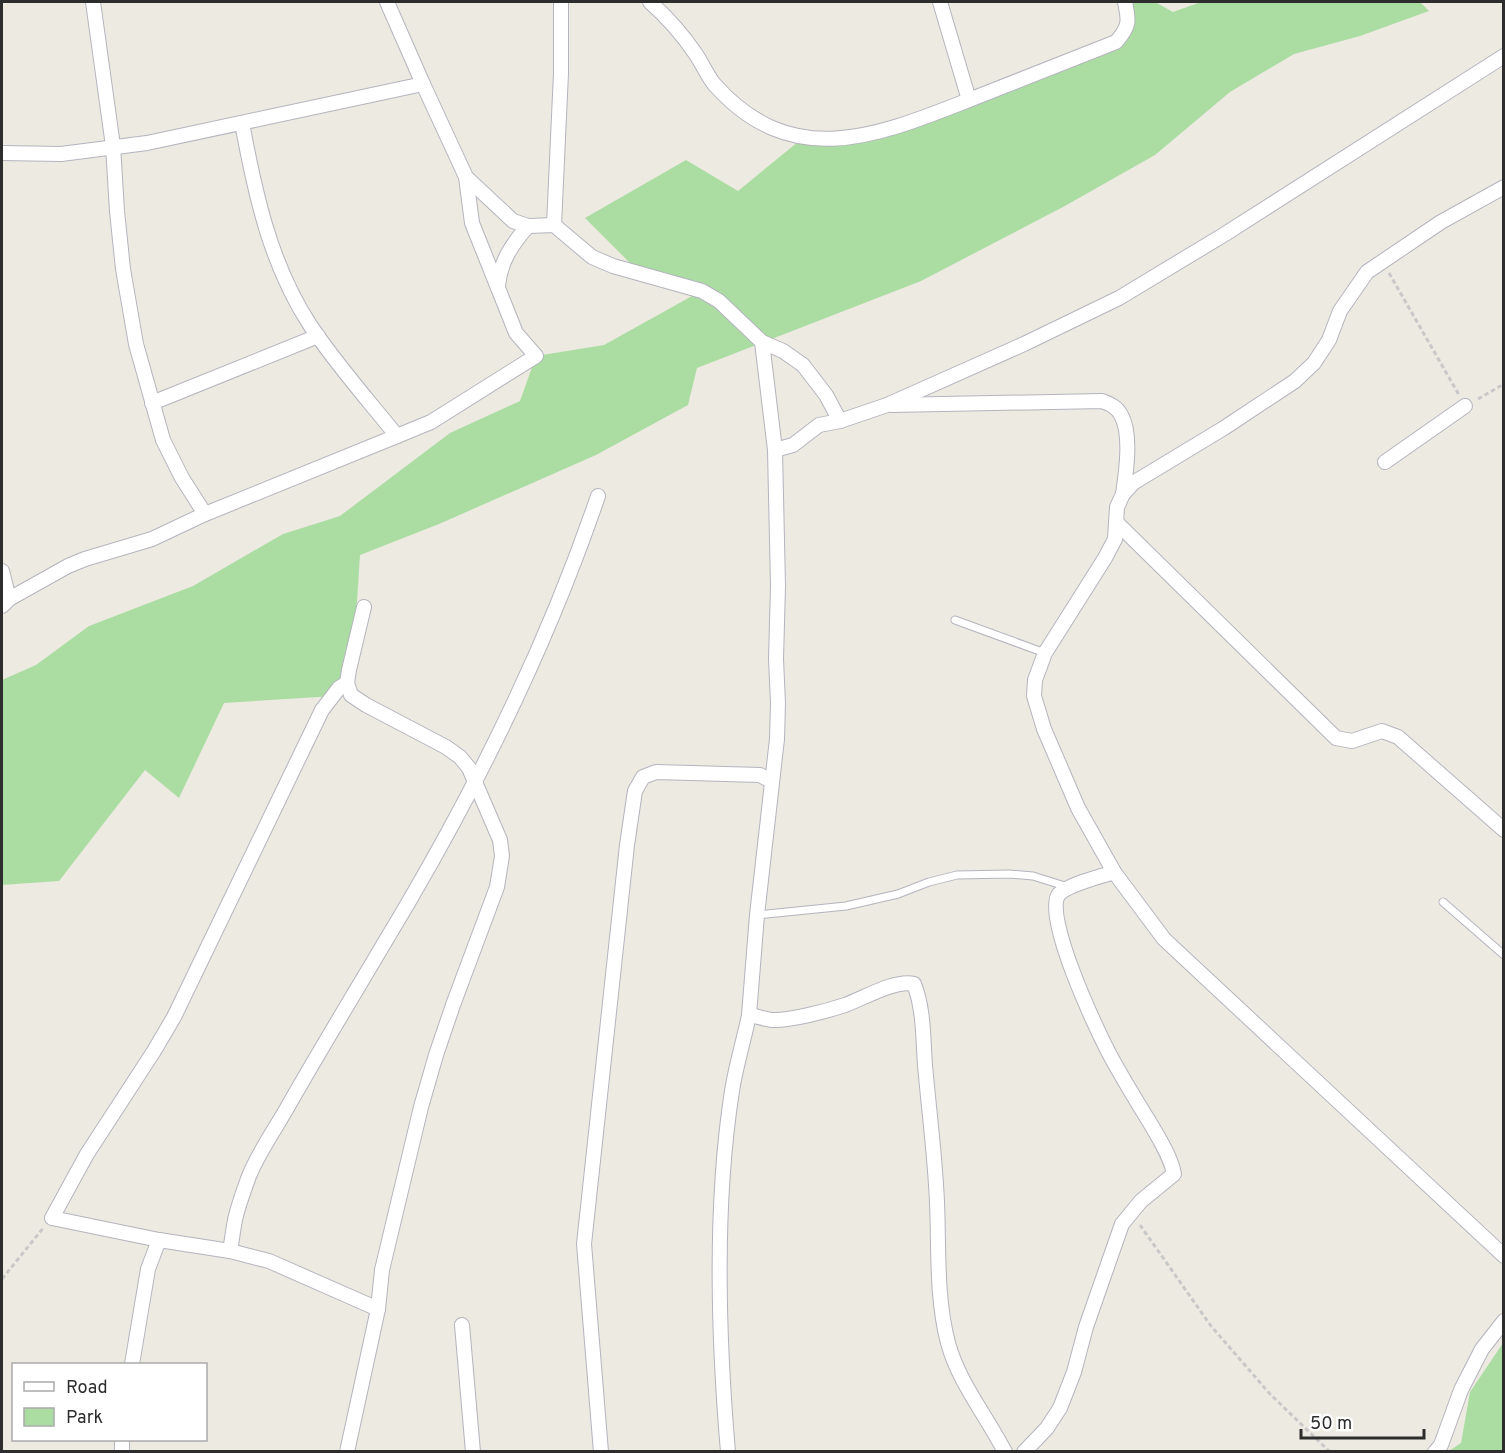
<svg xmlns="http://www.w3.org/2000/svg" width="1505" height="1453" font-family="Overpass,sans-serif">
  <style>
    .green { fill: #abdda3 }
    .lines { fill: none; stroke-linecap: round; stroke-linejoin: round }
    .service-casing { stroke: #b4b4bf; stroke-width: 9 }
    .minor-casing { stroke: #b4b4bf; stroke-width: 16 }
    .path { stroke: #c8c8c8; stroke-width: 3; stroke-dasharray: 4.5 3; stroke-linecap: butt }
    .service { stroke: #fff; stroke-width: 7 }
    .minor { stroke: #fff; stroke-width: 14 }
  </style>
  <rect width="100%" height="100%" fill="#edeae1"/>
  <g class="green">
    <polygon points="1125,2 1155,2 1173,12 1201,2 1420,2 1429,11 1360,36 1294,54 1230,92 1155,155 1063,207 921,281 697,368 688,405 596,455 439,524 360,555 351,695 224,703 179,798 145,770 59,881 2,885 2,680 36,665 89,626 193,586 283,534 340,516 450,433 520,401 536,356 604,345 701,291 641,274 585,218 686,160 738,191 804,137 864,136 1124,33"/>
    <polygon points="1503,1343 1503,1451 1449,1451 1461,1443 1470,1392"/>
  </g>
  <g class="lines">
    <g class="service-casing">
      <g id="service">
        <polyline points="955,620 1045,653"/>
        <polyline points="1443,902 1504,955"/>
        <polyline points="757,915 846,906 898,894 929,882 957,875 1009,874 1033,876 1068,887"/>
      </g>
    </g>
    <g class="minor-casing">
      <g id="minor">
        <polyline points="93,2 113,146 117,211 123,269 136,344 163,440 182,478 205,514 397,436"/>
        <path d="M650 2C667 17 682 34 695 53 702 63 707 75 714 84 792 172 877 136 969 100L940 2"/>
        <path d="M969 100 1116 42C1130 26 1129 21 1125 2"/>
        <path d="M242 123C255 193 270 264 310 325 336 364 368 400 397 436L431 422 536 356 516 333 472 223 466 177 423 84"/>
        <polyline points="2,153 61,154 147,143 423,84 387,2"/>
        <polyline points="466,177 513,221 528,226 554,225 592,257 613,266 702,291 719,301 762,342 783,351 803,365 826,395 840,421"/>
        <polyline points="1504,187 1441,222 1367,272 1340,311 1329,340 1314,363 1295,381 1224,428 1133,483 1123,494 1117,507 1115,539 1105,558 1045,653 1035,680 1034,696 1044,729 1078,808 1114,872 1164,939 1504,1256"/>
        <polyline points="554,225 561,73 561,2"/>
        <path d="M498 286C500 262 512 244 528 226"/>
        <path d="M762 342 775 450 778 586 776 659 778 703 777 739 757 915 749 1015C756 1016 764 1019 772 1020 789 1021 827 1011 845 1005 864 998 896 979 914 984 924 1009 923 1039 925 1065 929 1111 935 1156 937 1202 939 1249 936 1297 948 1343 959 1383 986 1415 1005 1452"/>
        <polyline points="152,403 318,336"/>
        <path d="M892 405 1102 401C1110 404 1117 407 1121 415 1132 434 1126 473 1123 494"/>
        <polyline points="775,450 793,445 819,425 840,421 887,405 1024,344 1119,298 1225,234 1504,56"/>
        <polyline points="1385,462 1465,406"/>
        <polyline points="1117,523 1336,738 1352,741 1382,731 1398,737 1504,830"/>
        <polyline points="2,571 9,599"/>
        <polyline points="2,606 9,599 68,566 85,559 152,539 205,514"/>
        <polyline points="347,683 339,688 322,710 174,1017 154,1051 87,1154 52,1218 159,1240 230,1251 269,1261 378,1309"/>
        <path d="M230 1251C232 1240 233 1230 235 1220 238 1206 244 1190 249 1176 259 1151 278 1125 291 1101 330 1033 371 966 411 898 486 769 550 637 598 496"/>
        <polyline points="462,1325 473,1452"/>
        <polyline points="132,1364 148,1269 159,1240"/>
        <polyline points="122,1452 122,1440"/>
        <polyline points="347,1452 378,1309 382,1270 421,1107 436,1055 453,1005 497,887 502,856 500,840 475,782 469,768 460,757 446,747 366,705 351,695 347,683 349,670 364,607"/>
        <polyline points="601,1452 584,1244 627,845 635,791 643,777 656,772 760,775 771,781"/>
        <path d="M728 1452C718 1335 714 1206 732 1091 736 1065 744 1040 749 1015"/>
        <path d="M1024 1452 1047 1428 1060 1408 1074 1372 1086 1327 1122 1224 1141 1201 1174 1174C1171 1158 1161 1142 1153 1128 1139 1105 1124 1081 1111 1057 1098 1033 1042 915 1059 894 1069 884 1100 877 1114 872"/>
        <polyline points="1435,1452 1441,1445 1461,1390 1482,1349 1504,1321"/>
      </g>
    </g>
    <g class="path">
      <polyline points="1389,273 1459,395"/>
      <polyline points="1478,399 1504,384"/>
      <polyline points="1140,1225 1211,1326 1270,1394 1330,1452"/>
      <polyline points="2,1279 44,1227"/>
    </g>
    <use href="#service" class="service"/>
    <use href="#minor" class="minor"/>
  </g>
  <rect width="1505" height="1453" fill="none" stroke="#2d2d2d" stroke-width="6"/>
  <rect x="12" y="1363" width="195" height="78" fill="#ffffff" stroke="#ababab" stroke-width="1.5"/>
  <rect x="24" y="1382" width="30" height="9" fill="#ffffff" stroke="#ababab" stroke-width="1.5"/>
  <text x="66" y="1393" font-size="18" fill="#2d2d2d">Road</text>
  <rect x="24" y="1408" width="30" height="18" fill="#abdda3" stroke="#ababab" stroke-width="1.5"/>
  <text x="66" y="1423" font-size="18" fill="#2d2d2d">Park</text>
  <path d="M1301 1429v9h123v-9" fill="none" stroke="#2d2d2d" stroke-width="3"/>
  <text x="1310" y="1429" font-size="18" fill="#2d2d2d" stroke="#ffffff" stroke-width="4.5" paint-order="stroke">50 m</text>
</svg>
